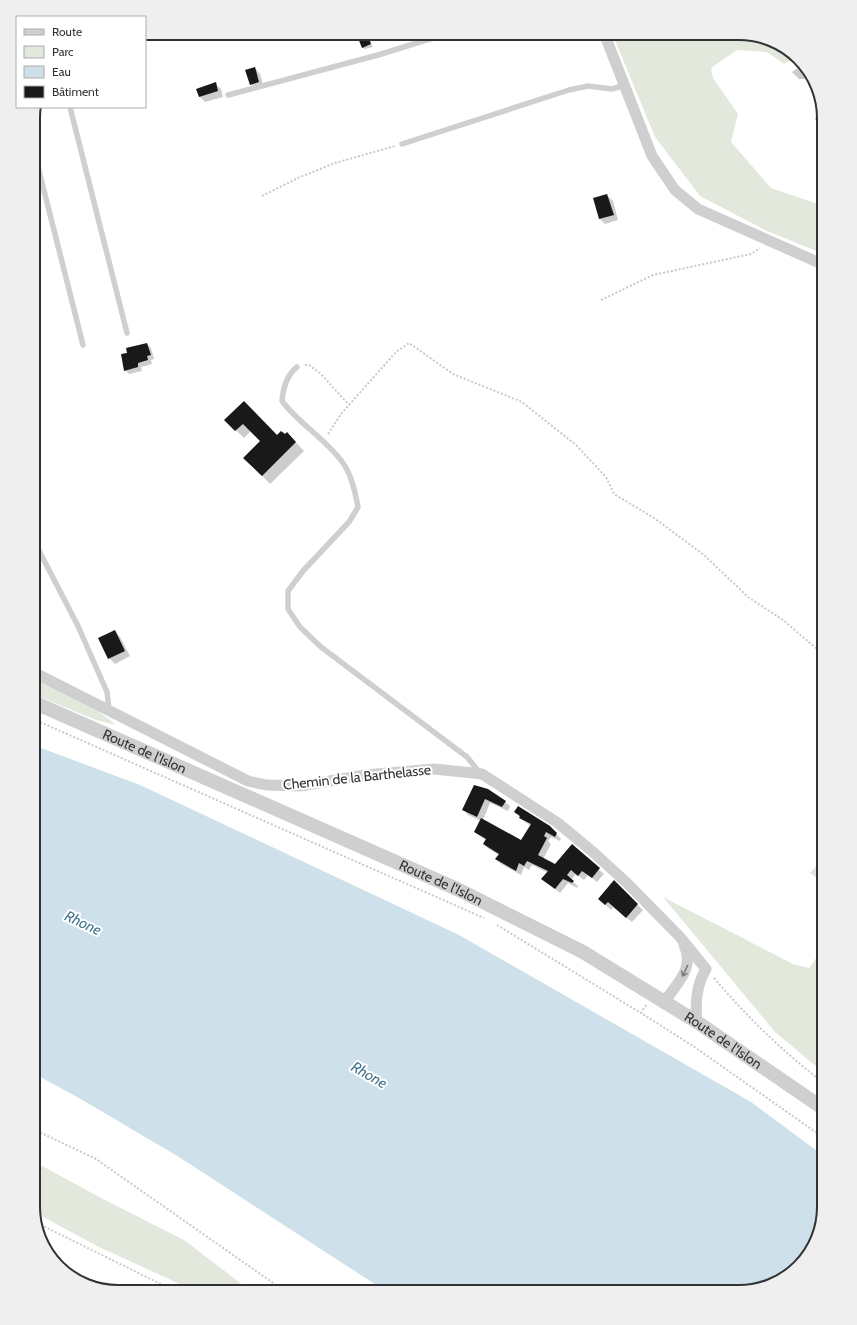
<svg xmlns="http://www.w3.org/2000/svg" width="857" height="1325" font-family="Cabin,sans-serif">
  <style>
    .green { fill: #e3e8dc }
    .water { fill: #cee0e9 }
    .shadow { fill: #0003 }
    .building { fill: #191919 }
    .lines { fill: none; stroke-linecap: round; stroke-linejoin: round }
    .path { stroke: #c9c9c9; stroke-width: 2; stroke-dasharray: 2 2; stroke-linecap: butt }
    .service { stroke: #cfcfcf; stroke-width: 5.5 }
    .minor { stroke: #cfcfcf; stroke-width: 11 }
    .tertiary { stroke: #cfcfcf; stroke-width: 14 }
    .oneway { stroke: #797979 }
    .labels { text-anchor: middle; stroke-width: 4; stroke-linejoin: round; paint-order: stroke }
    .street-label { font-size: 14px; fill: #323232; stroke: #fff }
    .water-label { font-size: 15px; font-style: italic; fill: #46768f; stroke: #fff }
    .rim { fill: none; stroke: #323232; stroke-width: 2 }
  </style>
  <rect width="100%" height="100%" fill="#fff"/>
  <g class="green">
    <polygon points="612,33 745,33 787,47 795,57 784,64 767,52 737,50 711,68 713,78 738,114 731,142 771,188 824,206 824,254 767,231 700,196 655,137"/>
    <polygon points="33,678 98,711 116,725 96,720 33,694"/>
    <polygon points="824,857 824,884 810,873"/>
    <polygon points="663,897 793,964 809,968 824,947 824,1073 775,1032"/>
    <polygon points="33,1161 103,1199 184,1240 252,1292 197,1292 97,1246 34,1212"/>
  </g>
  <polygon class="water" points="33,745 140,785 459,935 751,1102 824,1156 824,1208 810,1254 777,1283 739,1292 387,1292 179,1157 79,1098 33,1073"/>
  <g class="shadow">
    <polygon points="367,36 373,47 365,49 362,47"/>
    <polygon points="802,65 815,80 818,91 811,79 799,79 792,72"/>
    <polygon points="255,68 260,74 264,88 256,90 251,84"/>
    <polygon points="215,84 221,89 223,97 205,102 200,97 197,89"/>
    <polygon points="818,92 822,107 814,95"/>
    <polygon points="607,195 613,201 618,220 605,224 600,219 594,199"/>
    <polygon points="147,344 151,348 154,359 151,360 152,364 141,367 142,371 129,374 125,370 128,354"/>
    <polygon points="244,403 277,436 285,436 287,433 304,451 270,484 245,458 262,441 251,431 244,438 225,420"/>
    <polygon points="115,631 120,637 130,656 115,664 109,658"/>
    <polygon points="474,787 505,802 510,806 508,811 490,803 483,820 522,842 531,826 525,822 515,812 550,827 561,839 560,841 551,837 548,841 551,844 543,859 555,865 572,845 604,874 597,882 588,875 584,880 576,874 571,880 578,886 577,888 568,883 560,893 543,879 548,873 532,865 529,870 524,867 521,875 501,864 496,859 499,855 489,849 484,844 486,840 475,832 481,821 468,815 464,810"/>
    <polygon points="614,882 643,910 632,922 613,907 611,910 599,899"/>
  </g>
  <g class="building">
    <polygon points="368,35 371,44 362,48 358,38"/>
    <polygon points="255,67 259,82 250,85 245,70"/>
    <polygon points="216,82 218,91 199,97 196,89"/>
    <polygon points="607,194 614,215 599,219 593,198"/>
    <polygon points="147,343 151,355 147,356 148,360 138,363 138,367 124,371 121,354 127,353 126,348"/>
    <polygon points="244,401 277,435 281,431 285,434 287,432 296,442 262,476 243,458 260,441 243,424 235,431 224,420"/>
    <polygon points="115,630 125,651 108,659 98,638"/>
    <polygon points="474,785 488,789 506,801 502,807 485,799 477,817 462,810"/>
    <polygon points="518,806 550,826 557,833 555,837 546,832 544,836 547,838 538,855 555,864 572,844 600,868 592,878 582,871 578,876 571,870 567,875 574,881 572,883 563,879 555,889 541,879 548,871 527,861 524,866 519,863 516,871 495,859 499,854 483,844 486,839 474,832 481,818 521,840 531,824 519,818 520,816 514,812"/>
    <polygon points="614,880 638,904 626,918 608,902 605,905 598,899"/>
  </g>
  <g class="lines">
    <g class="path">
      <polyline points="815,119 823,115"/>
      <polyline points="262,196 300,177 335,163 395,146"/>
      <polyline points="601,300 653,275 751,254 760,248"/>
      <polyline points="305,365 309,365 321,374 349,405"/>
      <polyline points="328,434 341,414 396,352 409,343 453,374 522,402 576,445 606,477 614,494 654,518 704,555 748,597 783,620 824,655"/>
      <polyline points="33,719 484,918"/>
      <polyline points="497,925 641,1013"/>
      <path d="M714 978C747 1017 783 1052 824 1083"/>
      <polyline points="646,1005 641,1013 693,1046 824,1138"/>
      <polyline points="33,1129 96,1159 286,1292"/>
      <polyline points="37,1223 177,1292"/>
    </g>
    <g class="service">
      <polyline points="228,95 378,55 449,33"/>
      <polyline points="70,107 127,333"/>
      <polyline points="402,144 569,90 588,86 612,89 625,85"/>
      <polyline points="33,147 83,345"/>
      <path d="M297 367C287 375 283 389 282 401 299 424 326 439 343 463 352 476 355 492 358 507L349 522 303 571 288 591V609L300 627 321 647 467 757 480 773"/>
      <polyline points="33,539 78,626 107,692 109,710"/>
    </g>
    <g class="minor">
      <polyline points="604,33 652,156 675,190 698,209 824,265"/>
      <path d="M33 672 248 781 266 785 300 786 365 775 434 769 482 774 558 823 593 852 627 883 680 937 706 969C696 985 695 1004 697 1022"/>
      <path d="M665 1001C677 983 695 969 684 945"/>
    </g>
    <path class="tertiary" id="s1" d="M33 702 457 889 583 952 697 1022 824 1109"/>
  </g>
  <defs><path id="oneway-shaft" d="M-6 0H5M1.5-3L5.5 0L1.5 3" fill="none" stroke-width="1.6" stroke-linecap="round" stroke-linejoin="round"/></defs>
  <use class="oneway" href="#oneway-shaft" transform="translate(685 971) rotate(115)"/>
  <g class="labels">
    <g class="street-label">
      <text dy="5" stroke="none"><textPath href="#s1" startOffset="122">Route de l'Islon</textPath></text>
      <text transform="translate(357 777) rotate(-6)" y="5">Chemin de la Barthelasse</text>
      <text dy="5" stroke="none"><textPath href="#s1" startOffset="446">Route de l'Islon</textPath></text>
      <text dy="5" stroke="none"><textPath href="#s1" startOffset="770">Route de l'Islon</textPath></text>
    </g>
    <g class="water-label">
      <text transform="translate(83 923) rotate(25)" y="5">Rhone</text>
      <text transform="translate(369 1075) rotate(30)" y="5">Rhone</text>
    </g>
  </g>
  <path d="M0 0H857V1325H0ZM118 40H739A78 78 0 0 1 817 118V1207A78 78 0 0 1 739 1285H118A78 78 0 0 1 40 1207V118A78 78 0 0 1 118 40Z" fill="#efefef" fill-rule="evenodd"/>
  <path class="rim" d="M118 40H739A78 78 0 0 1 817 118V1207A78 78 0 0 1 739 1285H118A78 78 0 0 1 40 1207V118A78 78 0 0 1 118 40Z"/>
  <rect x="16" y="16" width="130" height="92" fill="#ffffff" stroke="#adadad"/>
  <rect x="24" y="29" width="20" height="6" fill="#cfcfcf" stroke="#adadad"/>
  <text x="52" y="36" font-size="12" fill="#323232">Route</text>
  <rect x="24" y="46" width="20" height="12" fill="#e3e8dc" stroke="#adadad"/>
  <text x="52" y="56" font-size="12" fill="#323232">Parc</text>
  <rect x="24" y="66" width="20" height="12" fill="#cee0e9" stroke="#adadad"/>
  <text x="52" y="76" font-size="12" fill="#323232">Eau</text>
  <rect x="24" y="86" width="20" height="12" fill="#191919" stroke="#adadad"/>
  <text x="52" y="96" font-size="12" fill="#323232">Bâtiment</text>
</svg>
